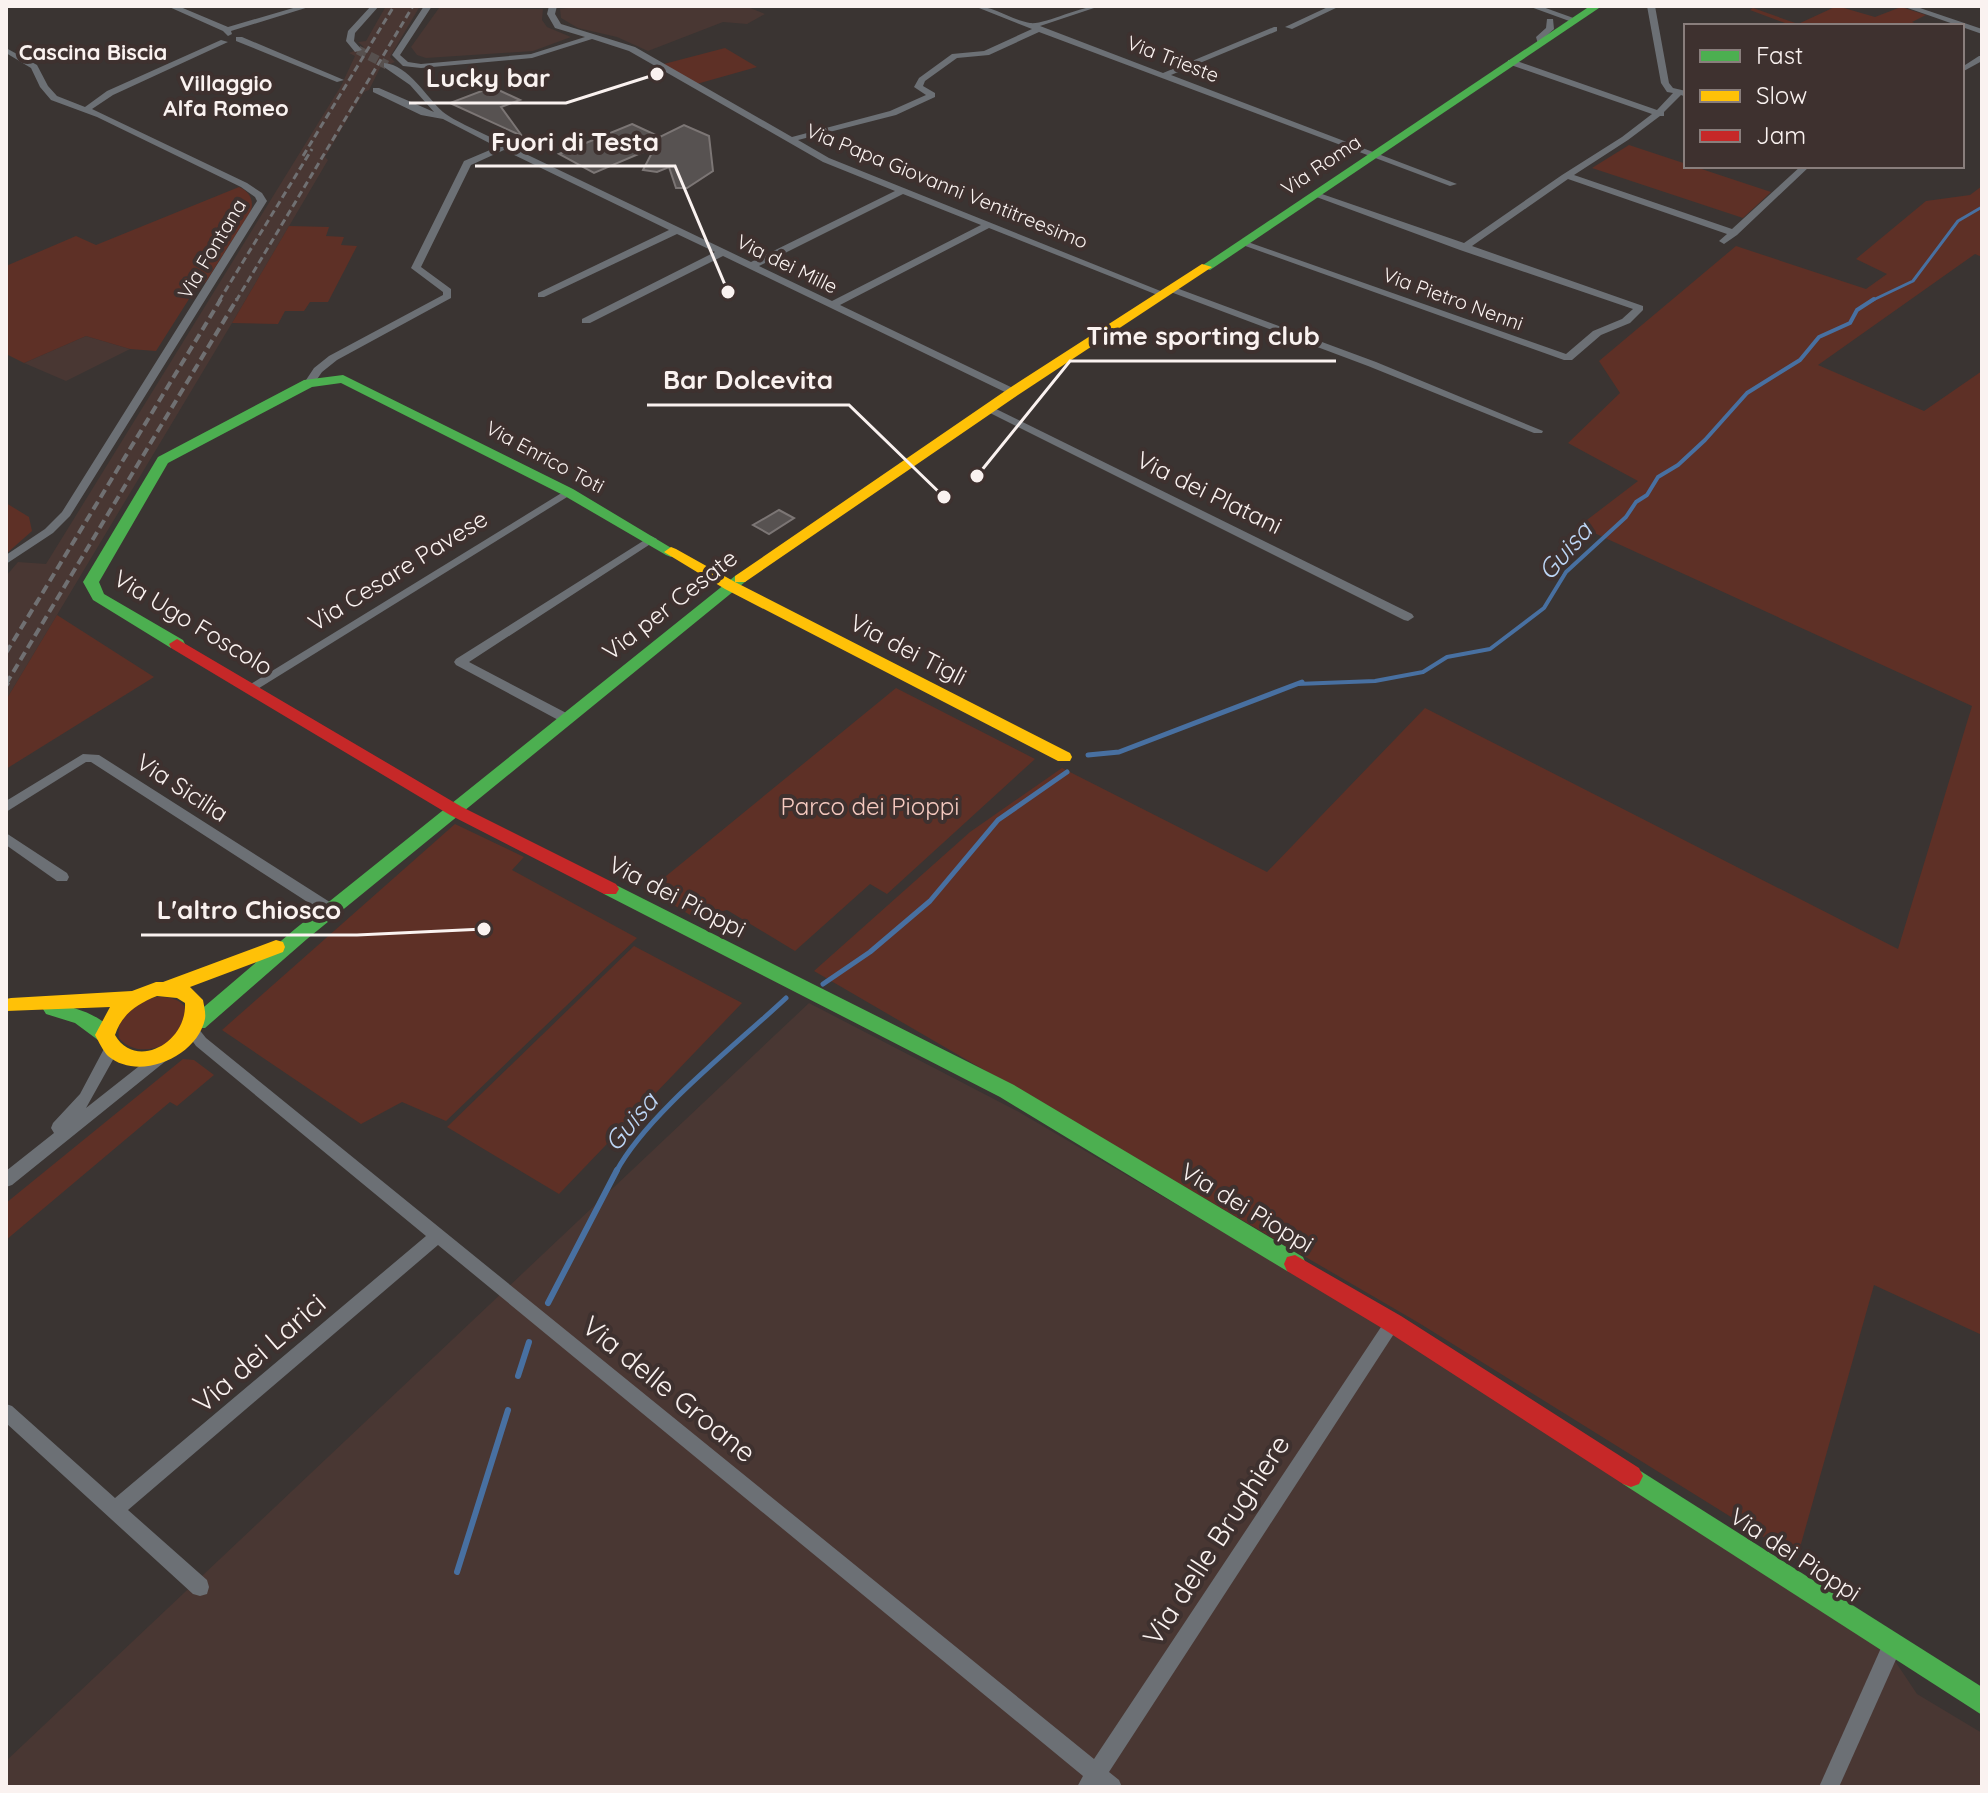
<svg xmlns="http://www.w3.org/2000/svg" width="1988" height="1793" font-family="Quicksand,sans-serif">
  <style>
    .built { fill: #493733 }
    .green { fill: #5e3026 }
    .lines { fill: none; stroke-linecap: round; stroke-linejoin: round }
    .stream-far3 { stroke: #4870a1; stroke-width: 3 }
    .stream-far2 { stroke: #4870a1; stroke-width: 4 }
    .stream-far1 { stroke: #4870a1; stroke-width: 5 }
    .stream { stroke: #4870a1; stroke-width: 6 }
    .building { fill: #575251; stroke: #7c7675; stroke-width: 2 }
    .street-tunnel { stroke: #57504e; stroke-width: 9; stroke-dasharray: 9 4; stroke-linecap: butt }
    .street { fill: #6c7075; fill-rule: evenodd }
    .fast { fill: #4caf50; fill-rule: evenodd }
    .slow { fill: #ffc107; fill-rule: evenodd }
    .jam { fill: #c62828; fill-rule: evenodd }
    .rail-far2 { stroke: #707072; stroke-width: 3; stroke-dasharray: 7 4; stroke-linecap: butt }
    .rail-far1 { stroke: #707072; stroke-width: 4; stroke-dasharray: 9 5; stroke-linecap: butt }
    .rail { stroke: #707072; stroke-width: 5; stroke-dasharray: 12 6; stroke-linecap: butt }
    .labels { text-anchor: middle; stroke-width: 8; stroke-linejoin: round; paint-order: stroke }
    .far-street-label { font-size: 20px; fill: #faf2f0; stroke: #3e312f }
    .far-neighbourhood-label { font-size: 22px; font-weight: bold; fill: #faf2f0; stroke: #3e312f }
    .street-label { font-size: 24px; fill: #faf2f0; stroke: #3e312f }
    .park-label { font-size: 24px; fill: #f6cac0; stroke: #3e312f }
    .water-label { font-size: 26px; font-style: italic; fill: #bdd6f6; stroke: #3e312f }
    .near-street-label { font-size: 28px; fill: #faf2f0; stroke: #3e312f }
    .leader { fill: none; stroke: #faf2f0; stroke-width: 3 }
    .callout-dot { fill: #faf2f0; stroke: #3e312f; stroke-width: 3 }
    .callout-label { font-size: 26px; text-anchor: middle; font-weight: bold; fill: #faf2f0; stroke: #3e312f; stroke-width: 8; stroke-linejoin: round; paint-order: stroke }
  </style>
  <rect width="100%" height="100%" fill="#3a3432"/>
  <g class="built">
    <polygon points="386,6 420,6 390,57 395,62 380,68 369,90 364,92 347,120 325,157 328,160 232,323 6,700 6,576 18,562 46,564 341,86 355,56 349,53 364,47 358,42 366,41"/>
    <polygon points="584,6 745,6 765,14 747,24 723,22 648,51 617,37 578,28 561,18 560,9"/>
    <polygon points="439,8 543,9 542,20 547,27 571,37 533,51 426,58 417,55 411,47"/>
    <polygon points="86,336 130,349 66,381 24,363"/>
    <polygon points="809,1003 1019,1112 1359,1312 1891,1655 1917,1694 1982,1733 1982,1787 6,1787 6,1761"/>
  </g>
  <g class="green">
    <polygon points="1837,6 1875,17 1901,7 1926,15 1912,22 1922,26 1779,26 1785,23 1750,10 1753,8 1798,24"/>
    <polygon points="725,48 757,67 693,85 660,65"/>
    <polygon points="1629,145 1771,192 1743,218 1592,168"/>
    <polygon points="1982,186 1982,257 1975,254 1818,365 1924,411 1982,371 1982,1335 1874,1285 1797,1558 1419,1323 814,971 970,832 1062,768 1267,872 1425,708 1898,949 1972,706 1579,526 1638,481 1568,443 1620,393 1599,361 1736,246 1866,289 1887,274 1856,259 1926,201 1970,195"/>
    <path d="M239 187C250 192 254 200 251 211L205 283 181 293 189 299 156 351 130 349 86 336 24 363 6 354V266L76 236 96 245Z"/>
    <polygon points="289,226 329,227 326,236 344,237 341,245 357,246 328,302 310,302 304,311 285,311 278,324 232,323"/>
    <polygon points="6,503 29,517 32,531 6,554"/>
    <polygon points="57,615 154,677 6,769 6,700"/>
    <polygon points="896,688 1035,759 887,894 870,884 795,951 727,910 695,918 649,890"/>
    <polygon points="455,824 524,857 512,870 637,938 446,1121 402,1102 361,1124 222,1030"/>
    <polygon points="634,946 742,1003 559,1194 447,1127"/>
    <path d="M156 997C170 997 180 998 188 1011 187 1017 186 1025 183 1030 168 1049 135 1058 119 1038 115 1015 136 1003 156 997Z"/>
    <polygon points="183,1059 194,1060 214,1075 177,1106 170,1102 6,1240 6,1203"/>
  </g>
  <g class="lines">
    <polyline class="stream-far3" points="1871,301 1913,281 1958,221 1982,207"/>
    <polyline class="stream-far2" points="1297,684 1375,681 1423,672 1447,657 1490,649 1544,608 1566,572 1626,517 1636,502 1647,495 1658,477 1678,465 1705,440 1747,393 1800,360 1819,337 1850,323 1857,310 1874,299"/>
    <g class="stream-far1">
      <polyline points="1088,755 1119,752 1302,682"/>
      <polyline points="823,984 870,952 930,901 998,820 1067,772"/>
      <path d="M616 1172C647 1114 736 1045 786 998"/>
    </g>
    <g class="stream">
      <polyline points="548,1303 617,1170"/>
      <polyline points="518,1376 529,1342"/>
      <polyline points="457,1572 508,1410"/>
    </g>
  </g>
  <g class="building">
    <polygon points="492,87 520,100 501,107 522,136 450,103"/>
    <polygon points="632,124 660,137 684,125 709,136 713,171 687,188 676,188 669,167 657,172 643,170 655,147 594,173 559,154"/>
    <polygon points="779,510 794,518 769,534 753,525"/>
  </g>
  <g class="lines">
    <polyline class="street-tunnel" points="358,50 387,65"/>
    <g class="street">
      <polygon points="167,6 178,6 228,27 300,6 312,6 231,31 232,34 228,36 223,31"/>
      <polygon points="371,6 379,6 355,33 354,41 362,50 355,52 346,41 348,31"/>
      <path d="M424 6H432L400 55 408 62 421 64 531 54 585 37 555 28 547 14 549 6H557L555 14 561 24 635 47 792 137 890 111 926 95 914 87 919 78 952 54 984 51 1032 29 974 6C995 6 1011 20 1030 23 1045 25 1079 6 1100 6L1040 26 1163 73 1274 27H1277V31L1171 75 1457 184 1450 186 1039 32 989 55 957 58 925 81 923 86 935 93V97L896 115 798 140 829 158 1168 294 1160 296 989 228 840 305 1017 390V394H1009L723 256 590 323H582V319L715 252 677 234 544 297H538V293L669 230 504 150 471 165 421 267 451 289V298L337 360 322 372 313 385H305L304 383 314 368 329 356 443 295V292L411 268 464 161 497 147 443 119 421 115 373 92V88H379L434 112 410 85 384 67V63C409 65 426 97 443 112 449 117 458 121 465 125L751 262 895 191 823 162 629 51 592 39 532 58 421 68 403 66 392 55ZM903 194 981 225 832 301 759 266Z"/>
      <polygon points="1330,6 1340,6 1292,29 1285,27"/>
      <polygon points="1528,6 1540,6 1579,20 1572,22"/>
      <polygon points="1647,6 1655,6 1669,83 1673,88 1686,91 1686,97 1681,95 1664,112 1664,116 1660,116 1628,140 1574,175 1732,229 1801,166 1810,166 1737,235 1724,244 1719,241 1727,234 1568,179 1472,246 1643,306 1643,310 1630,323 1601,335 1572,360 1564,360 1237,243 1245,241 1566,354 1593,331 1622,319 1633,309 1460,250 1311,195 1319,193 1464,243 1562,175 1622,137 1652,114 1508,64 1508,60 1514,60 1657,110 1673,93 1667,92 1661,83"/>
      <polygon points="1902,6 1914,6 1982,29 1982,34"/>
      <polygon points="1547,19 1553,19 1554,29 1544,38 1544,44 1538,44 1536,37 1546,28"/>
      <polygon points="236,37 242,37 344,80 337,82 236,41"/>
      <polygon points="221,40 228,42 113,95 92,109 247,183 262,193 267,201 70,516 53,533 6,564 6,555 45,529 62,512 257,201 255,197 241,187 97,117 51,100 40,87 31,68 6,53 6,48 37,65 48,86 57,96 85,107 107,91"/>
      <polygon points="1979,56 1982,56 1982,61 1962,72 1962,67"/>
      <polygon points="1171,286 1376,362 1543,431 1542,433 1534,433 1368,366 1168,291 1168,287"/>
      <polygon points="990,406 1412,614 1414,617 1408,621 1404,620 986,411 986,407"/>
      <polygon points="568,489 572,490 572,494 256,690 252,691 246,687"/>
      <polygon points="651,536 657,539 655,541 469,662 572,716 573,719 572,722 562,722 456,665 454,662 456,659"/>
      <polygon points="83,754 99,755 336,906 338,910 336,914 326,914 91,762 86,762 6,812 6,801"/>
      <polygon points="6,833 67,873 69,877 67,881 57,881 6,845"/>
      <polygon points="193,1026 198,1028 206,1038 1094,1759 1387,1318 1393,1315 1399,1318 1401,1323 1109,1772 1119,1780 1122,1787 1077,1787 1083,1776 438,1245 128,1510 207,1580 209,1587 207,1594 200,1596 193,1594 6,1423 6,1404 12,1406 115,1498 426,1236 196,1046 186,1032 188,1028"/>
      <polygon points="111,1043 116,1045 119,1049 86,1108 157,1052 167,1052 170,1056 167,1060 12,1185 6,1187 6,1171 54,1133 51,1128 53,1123 80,1094 106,1045"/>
      <polygon points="1892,1636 1899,1639 1902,1646 1839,1787 1819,1787 1885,1639"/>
    </g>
    <g class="fast">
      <polygon points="1590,6 1602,6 1210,270 1200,267"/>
      <polygon points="343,375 573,489 678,552 671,557 666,555 563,495 341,383 312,387 168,463 99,582 104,594 183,640 185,644 183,648 171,648 93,600 83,582 158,457 304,380"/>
      <polygon points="740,574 748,579 745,582 307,939 205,1028 191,1028 188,1023 191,1018 295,929 735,576"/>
      <polygon points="610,882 1014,1085 1303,1257 1306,1264 1303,1271 1295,1273 1287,1271 1000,1097 604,894 601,889"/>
      <path d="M53 1002C74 1008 103 1014 115 1035L112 1040H98L75 1023 46 1014 43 1009 46 1004Z"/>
      <polygon points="1631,1465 1982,1687 1982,1715 1623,1484 1619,1476 1623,1468"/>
    </g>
    <g class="slow">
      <polygon points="1202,264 1212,267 1018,395 745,582 735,582 1070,753 1072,757 1070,761 1058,761 725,589 664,552 671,547 676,549 735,582 735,576 1008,389"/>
      <path d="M276 940 283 942 285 947 283 952 190 987 203 1000C204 1006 206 1013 205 1019 197 1057 139 1082 108 1056 103 1051 99 1042 95 1035L110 1007 6 1011V999L11 998 132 991 156 982H163ZM157 996 177 998 185 1003C187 1044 135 1070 115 1035 122 1014 137 1004 157 996Z"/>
    </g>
    <g class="jam">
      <polygon points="177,639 462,807 616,884 619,889 616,894 604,894 450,815 171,648 169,644"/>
      <polygon points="1295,1255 1401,1316 1639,1468 1643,1476 1639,1484 1631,1487 1623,1484 1385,1330 1287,1271 1284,1264 1287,1257"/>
    </g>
    <g class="rail-far2">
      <polyline points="303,156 394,6"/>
      <polyline points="219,301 312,149"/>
      <polyline points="236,301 413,6"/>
    </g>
    <g class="rail-far1">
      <polyline points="6,653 221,299"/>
      <polyline points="6,684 237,299"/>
    </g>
    <polyline class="rail" points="6,685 8,682"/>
  </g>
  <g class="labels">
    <g class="far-street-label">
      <text transform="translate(1173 59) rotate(21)" y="7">Via Trieste</text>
      <text transform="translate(1321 165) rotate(-34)" y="7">Via Roma</text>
      <text transform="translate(947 186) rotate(22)" y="7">Via Papa Giovanni Ventitreesimo</text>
      <text transform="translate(212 249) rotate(-59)" y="7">Via Fontana</text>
      <text transform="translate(787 264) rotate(26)" y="7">Via dei Mille</text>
      <text transform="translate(1453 299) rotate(20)" y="7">Via Pietro Nenni</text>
      <text transform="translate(545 457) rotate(28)" y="7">Via Enrico Toti</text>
    </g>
    <g class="far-neighbourhood-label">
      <text x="93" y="60">Cascina Biscia</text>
      <text x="226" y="91">Villaggio<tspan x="226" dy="25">Alfa Romeo</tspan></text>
    </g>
    <g class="street-label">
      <text transform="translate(1209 493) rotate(26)" y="8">Via dei Platani</text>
      <text transform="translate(398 571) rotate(-32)" y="8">Via Cesare Pavese</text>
      <text transform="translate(670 605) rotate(-38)" y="8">Via per Cesate</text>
      <text transform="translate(193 623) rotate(31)" y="8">Via Ugo Foscolo</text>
      <text transform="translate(908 650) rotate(27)" y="8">Via dei Tigli</text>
      <text transform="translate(182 788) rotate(33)" y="8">Via Sicilia</text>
      <text transform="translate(677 897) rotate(27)" y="8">Via dei Pioppi</text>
      <text transform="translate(1247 1208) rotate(31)" y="8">Via dei Pioppi</text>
      <text transform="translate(1795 1555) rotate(33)" y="8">Via dei Pioppi</text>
    </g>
    <g class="park-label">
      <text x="870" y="815">Parco dei Pioppi</text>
    </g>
    <g class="water-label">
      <text transform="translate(1565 551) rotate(-49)" y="9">Guisa</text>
      <text transform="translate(631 1122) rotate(-50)" y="9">Guisa</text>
    </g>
    <g class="near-street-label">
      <text transform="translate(259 1353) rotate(-41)" y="10">Via dei Larici</text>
      <text transform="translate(669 1389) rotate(39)" y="10">Via delle Groane</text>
      <text transform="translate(1216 1540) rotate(-57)" y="10">Via delle Brughiere</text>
    </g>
  </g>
  <path class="leader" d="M657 74L566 103H409M728 292L675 166H475M977 476L1070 361H1336M944 497L849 405H647M484 929L357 935H141"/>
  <g class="callout-dot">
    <circle cx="657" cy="74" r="8"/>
    <circle cx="728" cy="292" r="8"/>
    <circle cx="977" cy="476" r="8"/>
    <circle cx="944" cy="497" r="8"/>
    <circle cx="484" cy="929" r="8"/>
  </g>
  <g class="callout-label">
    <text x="488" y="87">Lucky bar</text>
    <text x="575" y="151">Fuori di Testa</text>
    <text x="1203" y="345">Time sporting club</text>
    <text x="748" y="389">Bar Dolcevita</text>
    <text x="249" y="919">L'altro Chiosco</text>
  </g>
  <rect width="1988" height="1793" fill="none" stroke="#faf2f0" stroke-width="16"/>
  <rect x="1684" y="24" width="280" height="144" fill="#3e312f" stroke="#897e7c" stroke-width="2"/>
  <rect x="1700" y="50" width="40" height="12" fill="#4caf50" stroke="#897e7c" stroke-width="2"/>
  <text x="1756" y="64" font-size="24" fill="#faf2f0">Fast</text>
  <rect x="1700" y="90" width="40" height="12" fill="#ffc107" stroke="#897e7c" stroke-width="2"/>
  <text x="1756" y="104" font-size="24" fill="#faf2f0">Slow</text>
  <rect x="1700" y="130" width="40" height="12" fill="#c62828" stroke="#897e7c" stroke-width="2"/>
  <text x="1756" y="144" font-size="24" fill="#faf2f0">Jam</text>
</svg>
